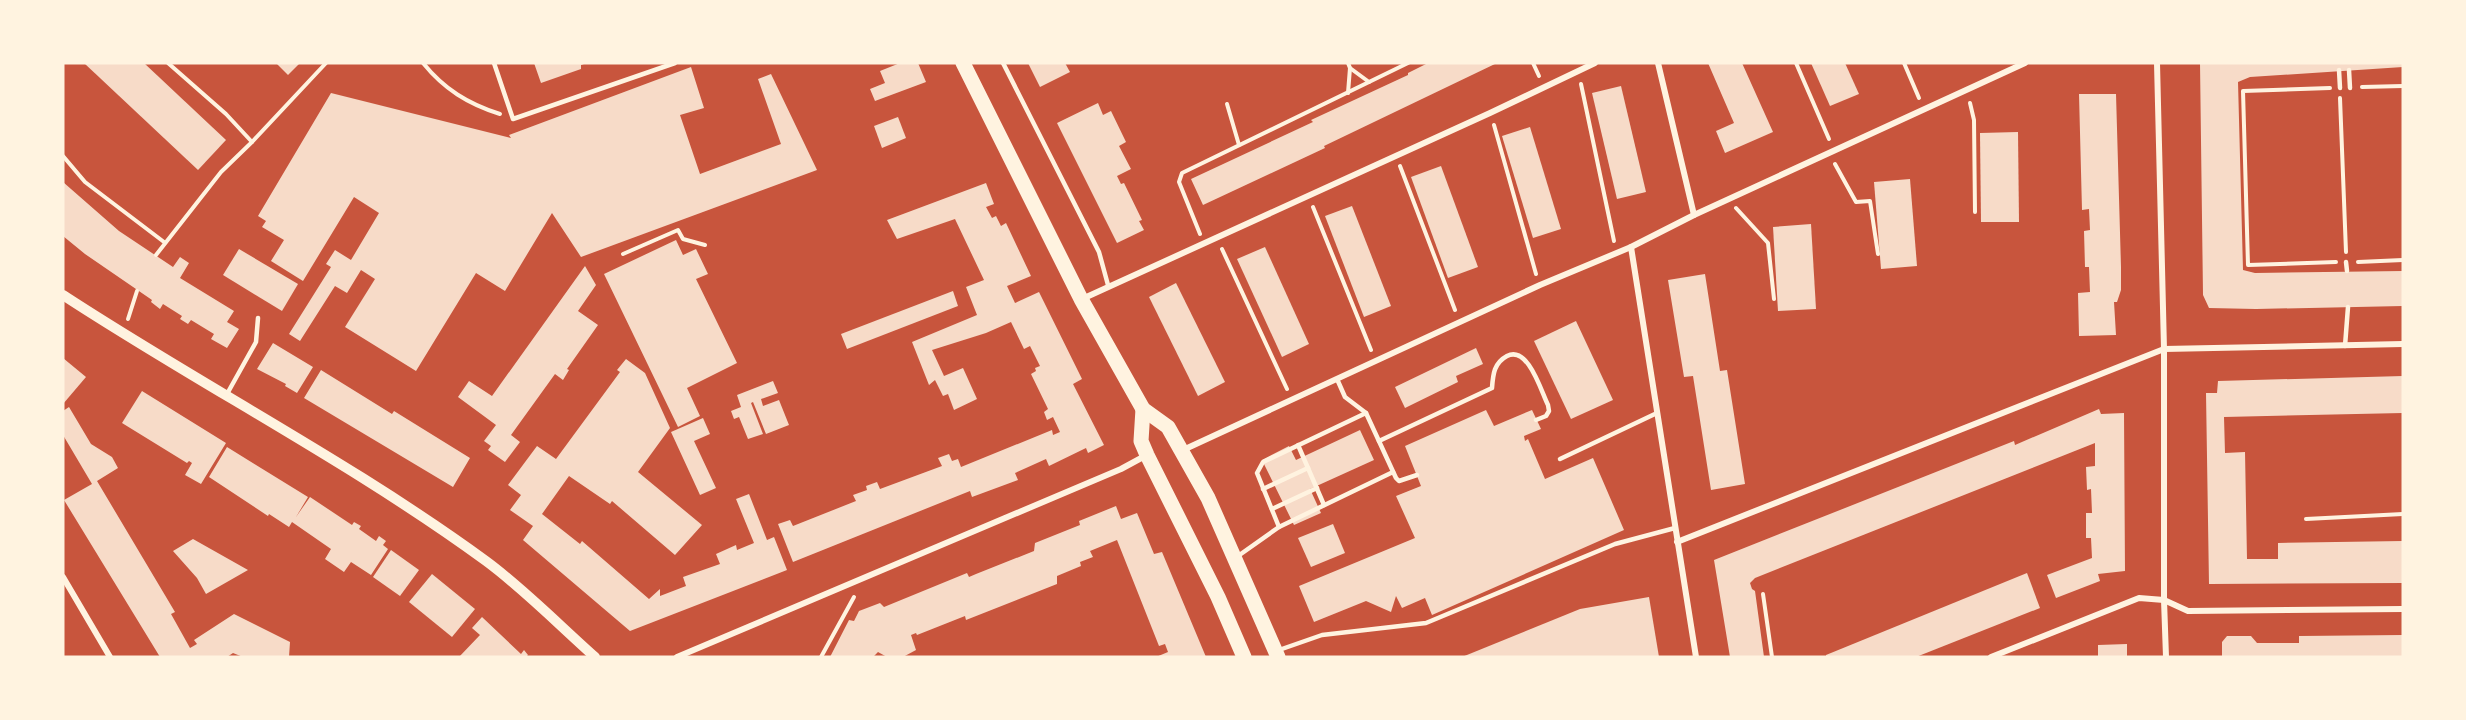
<svg xmlns="http://www.w3.org/2000/svg" width="2466" height="720" font-family="'Archivo Narrow',sans-serif">
  <style>
    .building { fill: #f7dbc8 }
    .lines { fill: none; stroke-linecap: round; stroke-linejoin: round }
    .path { stroke: #fff3e0; stroke-width: 4 }
    .service { stroke: #fff3e0; stroke-width: 4.5 }
    .minor { stroke: #fff3e0; stroke-width: 6 }
    .tertiary { stroke: #fff3e0; stroke-width: 10 }
    .primary { stroke: #fff3e0; stroke-width: 15 }
  </style>
  <rect width="100%" height="100%" fill="#c8553d"/>
  <g class="building">
    <polygon points="84,63 144,63 226,140 198,170"/>
    <polygon points="276,63 300,63 288,75"/>
    <polygon points="534,63 587,63 581,65 581,69 541,83"/>
    <polygon points="900,63 918,63 926,82 875,101 870,89 885,83 880,71"/>
    <polygon points="1028,63 1065,63 1070,72 1040,87"/>
    <polygon points="1428,63 1497,63 1324,146 1325,148 1203,205 1191,179 1313,122 1311,120 1408,75 1408,73"/>
    <polygon points="1708,63 1742,63 1773,132 1725,153 1716,131 1734,123"/>
    <polygon points="1811,63 1845,63 1859,94 1830,106"/>
    <polygon points="2200,63 2403,63 2403,67 2250,77 2238,82 2243,270 2255,273 2403,271 2403,306 2256,309 2209,308 2203,295"/>
    <polygon points="691,67 704,108 680,115 700,174 781,144 758,79 771,74 817,170 581,257 552,213 505,291 476,273 416,371 345,327 375,279 361,270 347,293 335,286 300,341 289,334 331,267 326,264 335,250 351,260 379,213 354,197 303,281 271,261 284,240 262,227 266,221 258,216 331,93 511,138 509,135"/>
    <polygon points="1621,86 1646,192 1617,199 1592,93"/>
    <polygon points="2079,94 2116,94 2121,267 2121,290 2117,302 2114,302 2116,335 2079,336 2078,293 2090,292 2089,267 2085,267 2084,231 2090,230 2089,209 2082,210"/>
    <polygon points="1098,103 1103,115 1111,111 1126,142 1119,146 1131,169 1117,176 1121,184 1124,183 1142,220 1139,221 1144,230 1117,243 1057,123"/>
    <polygon points="898,117 906,138 882,148 874,126"/>
    <polygon points="1530,127 1561,229 1533,238 1502,136"/>
    <polygon points="2018,132 2019,222 1981,222 1980,133"/>
    <polygon points="1441,166 1478,267 1448,278 1411,177"/>
    <polygon points="1910,179 1917,266 1881,269 1874,182"/>
    <polygon points="63,182 119,231 173,267 180,257 189,263 180,278 234,311 227,322 239,329 227,348 211,339 214,334 191,320 188,324 180,319 182,316 163,304 160,309 151,302 152,300 85,254 63,236"/>
    <polygon points="986,183 994,204 986,207 992,218 996,216 1001,226 1006,223 1031,276 1007,286 1015,303 1039,292 1082,379 1073,384 1104,445 1088,453 1086,448 1049,466 1046,459 1015,473 1018,480 972,497 970,491 793,562 778,524 790,520 793,526 856,501 853,495 867,490 866,486 877,482 880,489 942,466 938,458 949,454 952,461 958,459 961,467 1052,430 1053,435 1060,432 1053,417 1047,420 1044,412 1048,409 1031,374 1036,371 1035,368 1040,366 1030,346 1024,349 1011,322 986,333 932,350 944,376 963,368 977,399 954,410 948,394 943,396 935,380 929,385 912,342 977,315 966,287 984,280 955,219 897,239 887,220"/>
    <polygon points="1352,206 1391,306 1364,317 1325,216"/>
    <polygon points="1811,224 1816,309 1778,311 1773,227"/>
    <polygon points="676,240 683,255 696,249 708,274 696,279 737,363 687,388 700,416 678,427 604,274"/>
    <polygon points="1265,247 1309,344 1282,357 1237,259"/>
    <polygon points="239,249 298,284 282,311 223,275"/>
    <polygon points="585,266 596,285 578,311 598,325 567,369 569,370 563,380 555,374 511,435 520,442 505,462 488,450 491,446 484,441 496,425 458,397 469,381 492,396"/>
    <polygon points="1705,274 1720,371 1727,370 1745,484 1711,490 1693,376 1684,377 1668,280"/>
    <polygon points="1176,283 1225,382 1198,396 1149,297"/>
    <polygon points="953,291 958,306 847,349 841,334"/>
    <polygon points="1576,321 1613,400 1571,419 1534,341"/>
    <polygon points="273,343 313,367 297,393 285,386 286,384 257,369"/>
    <polygon points="1476,348 1483,364 1456,376 1458,382 1405,408 1395,387"/>
    <polygon points="63,358 86,377 63,404"/>
    <polygon points="626,359 645,373 670,428 638,472 702,525 675,555 612,501 610,504 569,476 542,514 580,544 582,541 649,599 660,589 660,596 686,586 683,577 720,564 716,554 736,545 737,550 754,543 736,499 749,494 767,540 774,537 787,570 630,631 523,540 533,526 510,510 521,495 508,485 537,446 556,459 620,372 617,370"/>
    <polygon points="321,370 392,414 394,411 470,458 453,487 304,398"/>
    <polygon points="2403,376 2403,413 2224,417 2225,453 2245,452 2247,559 2278,559 2278,543 2403,541 2403,583 2209,584 2206,393 2217,393 2218,381"/>
    <polygon points="773,381 778,393 761,399 763,406 779,400 789,425 766,434 753,402 751,403 763,434 748,439 739,417 734,419 731,411 741,407 737,395"/>
    <polygon points="142,391 226,443 201,484 185,475 192,463 189,461 187,463 122,423"/>
    <polygon points="69,407 91,444 112,457 118,468 97,481 175,612 171,614 190,648 197,644 194,640 234,614 290,642 289,657 243,657 233,653 227,657 160,657 64,500 92,484 63,435 63,411"/>
    <polygon points="2099,409 2101,414 2124,413 2125,571 2098,574 2100,581 2056,598 2047,575 2092,558 2091,538 2086,538 2086,513 2092,513 2091,489 2087,490 2086,467 2095,466 2095,443 1755,578 1750,583 1752,589 1755,591 1764,657 1730,657 1714,560 2014,441 2015,445"/>
    <polygon points="1486,410 1494,426 1532,410 1541,429 1524,436 1525,441 1528,439 1545,479 1593,458 1624,530 1432,615 1425,598 1402,608 1396,596 1391,612 1366,601 1314,622 1299,586 1415,538 1396,496 1421,486 1405,446"/>
    <polygon points="703,418 710,434 694,441 716,488 700,495 671,432"/>
    <polygon points="1360,430 1374,460 1310,489 1321,513 1294,525 1262,460 1289,446 1296,460"/>
    <polygon points="227,447 308,497 296,517 310,497 352,525 354,522 361,526 359,529 376,541 379,536 386,541 383,545 388,549 371,575 351,562 344,572 325,559 331,549 292,522 289,527 269,514 268,516 209,477"/>
    <polygon points="1116,506 1121,519 1137,513 1154,554 1162,552 1206,657 1156,657 1168,652 1165,644 1159,646 1117,540 1090,551 1093,557 1080,562 1081,566 1057,576 1057,584 966,620 965,616 917,635 916,633 911,635 916,650 903,657 887,657 878,652 873,657 830,657 849,620 854,621 859,611 880,603 884,607 967,573 969,577 976,574 1034,551 1035,543 1080,525 1079,521"/>
    <polygon points="1333,524 1345,553 1311,567 1298,538"/>
    <polygon points="193,539 248,570 206,594 197,578 173,551"/>
    <polygon points="391,550 419,570 400,596 373,577"/>
    <polygon points="2027,573 2040,608 1916,657 1826,657 1826,655"/>
    <polygon points="432,574 475,609 452,637 409,602"/>
    <polygon points="1649,597 1659,657 1462,657 1580,609"/>
    <polygon points="482,617 521,654 524,650 528,655 526,657 459,657 480,635 472,628"/>
    <polygon points="2403,635 2403,657 2222,657 2222,642 2227,636 2251,636 2257,643 2299,643 2299,636"/>
    <polygon points="2127,644 2127,657 2098,657 2098,645"/>
  </g>
  <g class="lines">
    <g class="path">
      <polyline points="168,63 226,114 252,142"/>
      <path d="M423 63C444 89 468 104 500 114"/>
      <polyline points="1348,63 1350,68 1348,93"/>
      <polyline points="1533,63 1539,76"/>
      <polyline points="1796,63 1829,139"/>
      <polyline points="1904,63 1919,98"/>
      <polyline points="1350,68 1369,82"/>
      <polyline points="1581,84 1614,241"/>
      <polyline points="2362,87 2403,86"/>
      <polyline points="2330,88 2243,91 2248,265 2336,262"/>
      <polyline points="2340,98 2346,252"/>
      <polyline points="1970,103 1974,120 1975,212"/>
      <polyline points="1227,104 1239,145"/>
      <polyline points="1494,125 1536,274"/>
      <polyline points="63,156 85,182 164,242"/>
      <polyline points="1835,164 1856,202 1870,201 1878,254"/>
      <polyline points="1400,166 1455,310"/>
      <polyline points="1313,207 1371,350"/>
      <polyline points="1736,208 1768,243 1774,299"/>
      <polyline points="1200,234 1179,182 1182,173 1408,63"/>
      <polyline points="1222,249 1287,389"/>
      <polyline points="623,254 678,230 683,239 705,245"/>
      <polyline points="156,255 221,172 252,142 326,63"/>
      <polyline points="2358,262 2403,260"/>
      <polyline points="128,319 137,291"/>
      <polyline points="2306,519 2403,514"/>
      <polyline points="1763,594 1772,657"/>
      <polyline points="821,657 854,597"/>
    </g>
    <g class="service">
      <polyline points="494,63 513,119 675,63"/>
      <polyline points="1003,63 1099,252 1108,285"/>
      <polyline points="2339,70 2340,88"/>
      <polyline points="2349,70 2350,88"/>
      <polyline points="2346,262 2347,271"/>
      <polyline points="2345,346 2348,307"/>
      <polyline points="1337,379 1345,397 1366,413 1396,478 1399,481 1417,475"/>
      <polyline points="227,394 256,342 258,318"/>
      <path d="M1379 441 1492 388C1493 374 1494 363 1507 356 1528 345 1541 391 1548 405L1549 411 1546 416 1536 420"/>
      <polyline points="1298,445 1324,505"/>
      <polyline points="1560,459 1657,413"/>
      <polyline points="1263,489 1308,468"/>
      <polyline points="1272,509 1317,488"/>
      <polyline points="1279,527 1257,473 1263,462 1366,413"/>
      <polyline points="1238,556 1279,527 1393,472"/>
      <polyline points="1279,650 1322,635 1426,623 1615,544 1675,528"/>
    </g>
    <g class="minor">
      <polyline points="1658,63 1694,215"/>
      <polyline points="2157,63 2164,349 2164,600 2166,657"/>
      <polyline points="1631,247 1696,657"/>
      <polyline points="1082,299 1490,113 1595,63"/>
      <polyline points="1183,450 1540,285 1631,247 1694,215 2025,63"/>
      <polyline points="1677,542 2164,349 2403,344"/>
      <polyline points="63,577 110,657"/>
      <polyline points="677,657 1121,469 1145,456"/>
      <polyline points="1991,657 2139,598 2164,600 2188,611 2403,609"/>
    </g>
    <path class="tertiary" d="M63 295C202 386 352 463 486 561 524 589 560 626 595 657"/>
    <g class="primary">
      <polyline points="963,63 1081,299 1143,409 1168,427 1208,498 1278,657"/>
      <polyline points="1143,409 1141,441 1147,455 1218,597 1244,657"/>
    </g>
  </g>
  <rect width="2466" height="720" fill="none" stroke="#fff3e0" stroke-width="129"/>
</svg>
